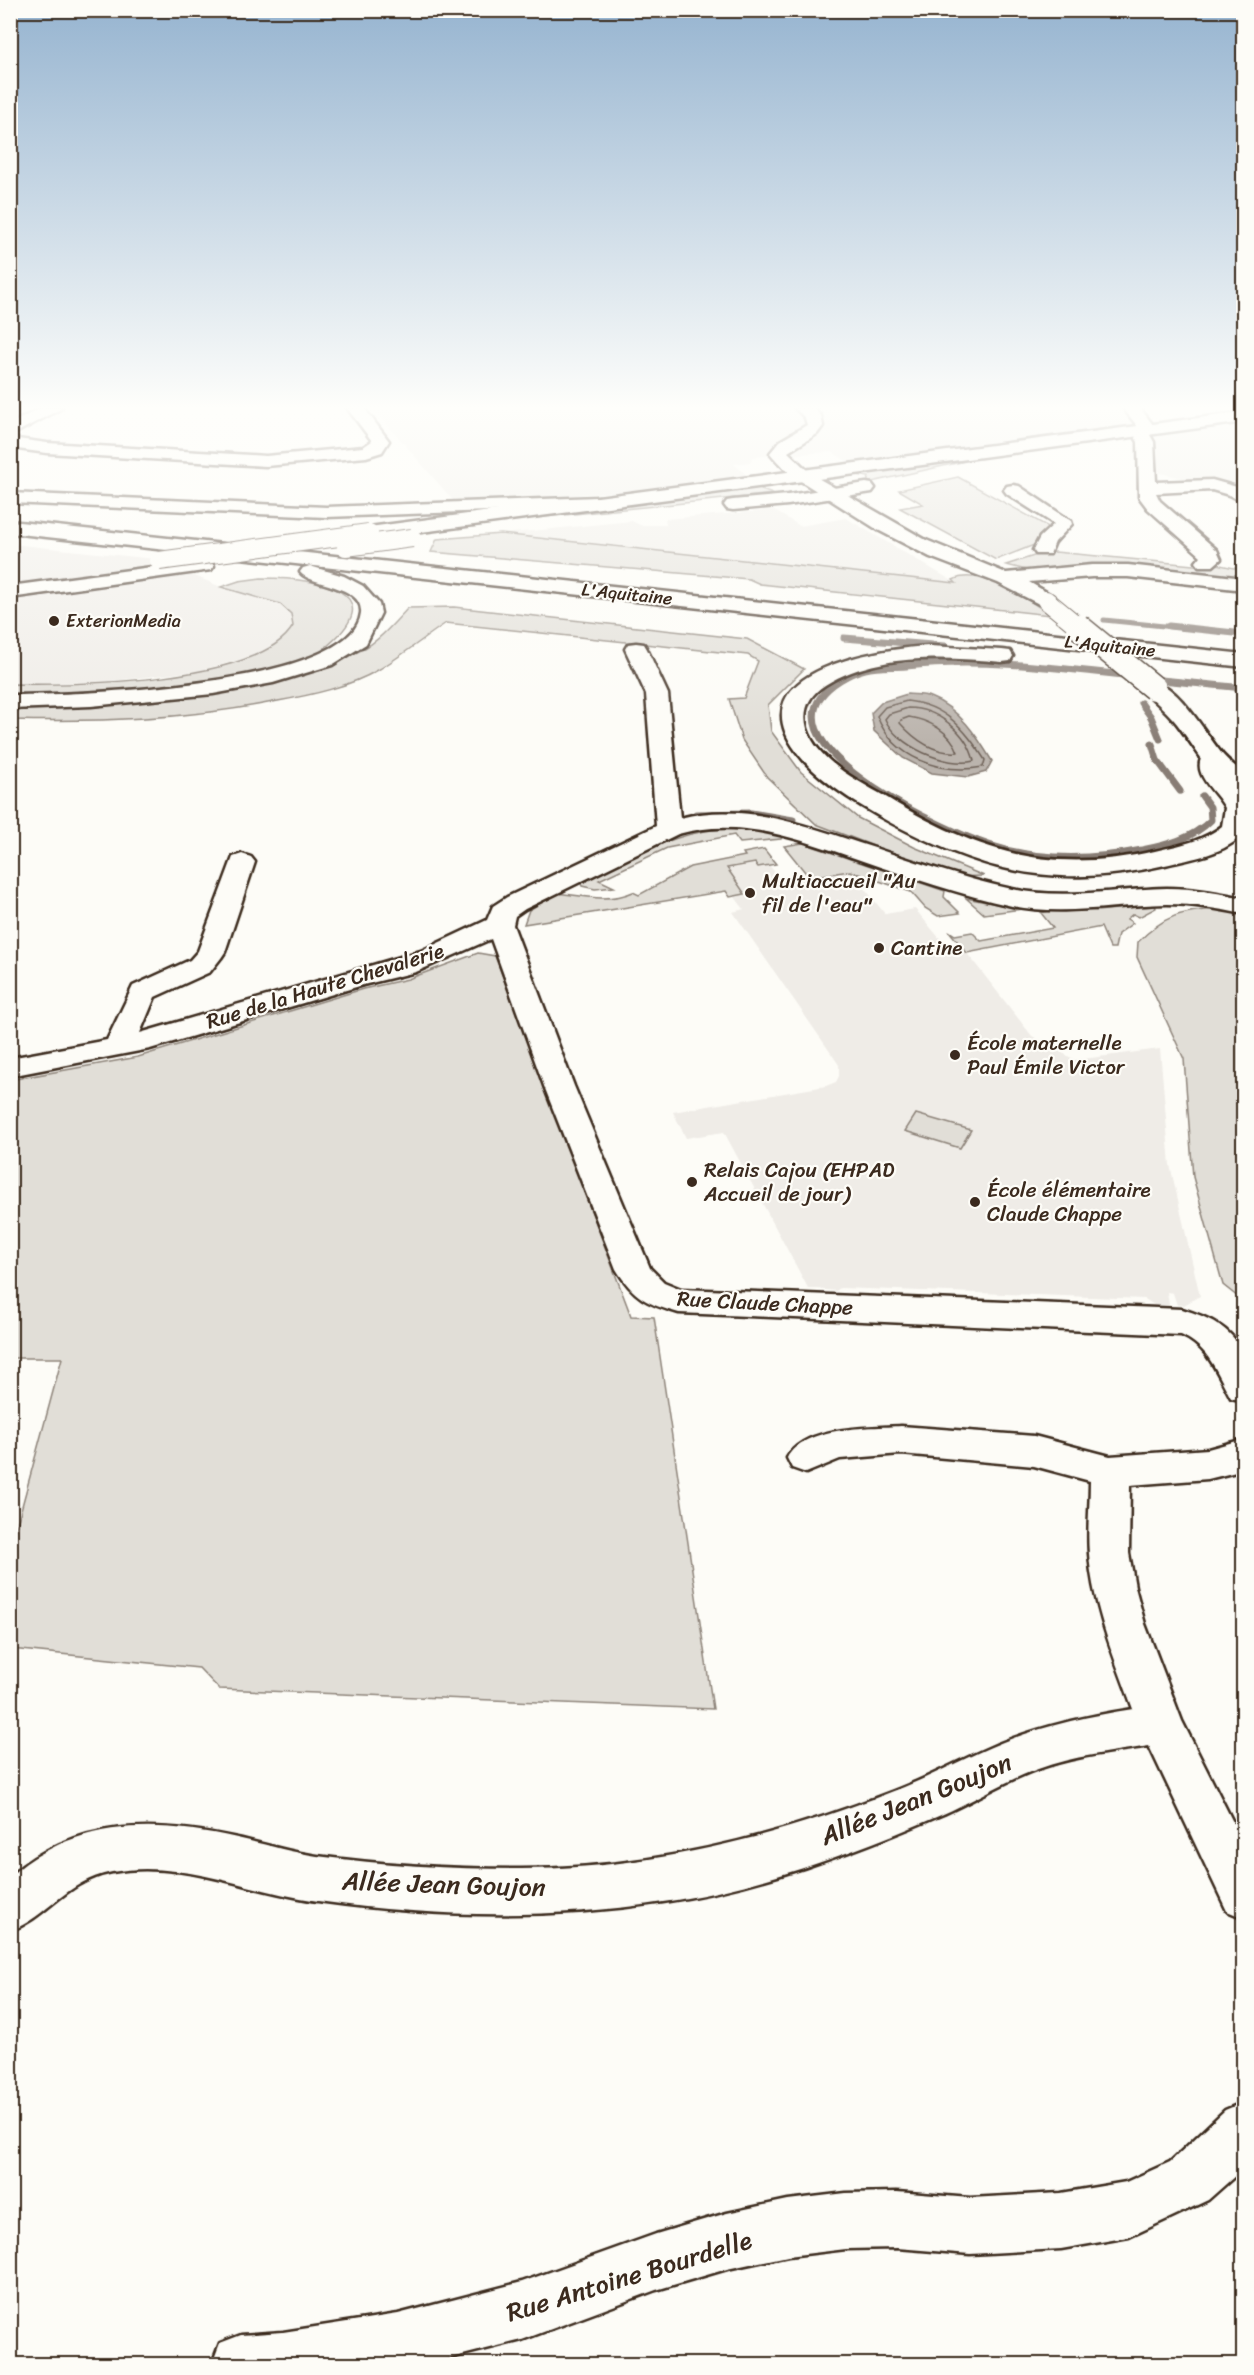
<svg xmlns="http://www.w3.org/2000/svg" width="1254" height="2375" font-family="Sriracha,sans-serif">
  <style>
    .built { fill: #efece7 }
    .green { fill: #e1ded7; stroke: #8e847a; stroke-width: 1.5 }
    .water { fill: #bbb4ad; stroke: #887d74; stroke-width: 1.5 }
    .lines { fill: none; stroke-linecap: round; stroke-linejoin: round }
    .shore { stroke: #6e6157; stroke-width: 1.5 }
    .stream-far1 { stroke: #887d74; stroke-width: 5 }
    .stream { stroke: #887d74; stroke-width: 7 }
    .street-casing { stroke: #3b2a1e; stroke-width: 5 }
    .secondary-casing { stroke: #3b2a1e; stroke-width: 5 }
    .primary-casing { stroke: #3b2a1e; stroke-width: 5 }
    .highway-casing { stroke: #3b2a1e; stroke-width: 5 }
    .street { fill: #fdfcf7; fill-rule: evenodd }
    .secondary { fill: #fdfcf7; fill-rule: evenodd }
    .primary { fill: #fdfcf7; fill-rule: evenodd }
    .highway { fill: #fdfcf7; fill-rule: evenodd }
    .secondary-bridge-far1-casing { stroke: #3b2a1e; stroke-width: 20; stroke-linecap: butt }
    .secondary-bridge-casing { stroke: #3b2a1e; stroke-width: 27; stroke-linecap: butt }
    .primary-bridge-casing { stroke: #3b2a1e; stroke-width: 20; stroke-linecap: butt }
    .secondary-bridge-far1 { stroke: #fdfcf7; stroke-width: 18 }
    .secondary-bridge { stroke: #fdfcf7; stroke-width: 24 }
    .primary-bridge { stroke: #fdfcf7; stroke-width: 18 }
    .poi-dot { fill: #3b2a1e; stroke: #fdfcf7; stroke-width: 2 }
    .labels { text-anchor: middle; stroke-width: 4.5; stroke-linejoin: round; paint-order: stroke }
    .far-street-label { font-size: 18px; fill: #3b2a1e; stroke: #fdfcf7 }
    .far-poi-label { font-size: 18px; fill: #3b2a1e; stroke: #fdfcf7; text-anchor: start }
    .poi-label { font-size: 21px; fill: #3b2a1e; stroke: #fdfcf7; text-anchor: start }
    .street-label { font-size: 21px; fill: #3b2a1e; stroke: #fdfcf7 }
    .near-street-label { font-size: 26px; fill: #3b2a1e; stroke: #fdfcf7 }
  </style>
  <rect width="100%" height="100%" fill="#fdfcf7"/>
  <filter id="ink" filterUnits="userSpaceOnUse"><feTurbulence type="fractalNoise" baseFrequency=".0167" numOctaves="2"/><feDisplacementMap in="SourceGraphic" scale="12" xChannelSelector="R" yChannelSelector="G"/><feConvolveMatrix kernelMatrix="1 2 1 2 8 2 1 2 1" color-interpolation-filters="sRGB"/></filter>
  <g filter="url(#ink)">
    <g class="built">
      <polygon points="1131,408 1150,430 1243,417 1243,482 1206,483 1146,470 1143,437 1108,428 848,462 832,452 752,457 751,462 734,464 748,476 648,489 457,505 374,409"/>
      <polygon points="773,510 800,526 846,518 956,583 501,534 632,521 640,525 666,525 665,519"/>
      <polygon points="11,544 155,559 221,587 280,604 291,614 293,626 287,637 251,657 198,671 96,683 11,684"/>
      <polygon points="756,863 759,867 769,865 782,881 841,872 855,876 885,914 915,909 946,946 959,943 1032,1036 1075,1060 1160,1049 1170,1165 1200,1296 1184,1305 1177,1305 1173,1293 1167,1292 1169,1305 1154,1305 1145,1299 840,1288 836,1291 808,1288 724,1132 686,1138 673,1112 826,1086 836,1082 839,1076 839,1065 835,1059 733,912 744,909 734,896 745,893 727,868"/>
    </g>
    <g class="green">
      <polygon points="975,459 867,483 869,477 856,475"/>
      <polygon points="958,477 1063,535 1057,543 1034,545 996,560 900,508 923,504 899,490"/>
      <polygon points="763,485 761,490 773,494 545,517 544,515"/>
      <path d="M501 534 956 583 953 580C979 566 1030 600 1050 615L760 584 749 579 431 552 437 539Z"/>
      <polygon points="1055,552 1204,566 1210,566 1212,563 1243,570 1243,580 1031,571 1006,565 1037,555"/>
      <path d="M261 578C314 578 399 590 321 651 328 652 342 657 349 655 373 649 392 625 408 608L454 607 747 639 804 669 768 705 771 731 801 772 858 818 914 847 984 876 955 877 816 824 767 777 742 740 729 699 744 698 758 661 748 655 446 623C424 638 400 657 378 670 349 687 311 695 278 701 189 719 101 722 11 720V684C73 685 259 684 293 626L291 614 280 604 221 587 239 581Z"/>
      <path d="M721 829H744L783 836 781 839 740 843 734 835 667 848 599 880 614 887 595 889 582 886 581 883C626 860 670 833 721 829Z"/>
      <polygon points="803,843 945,891 944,897 960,913 938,916 925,908 911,892 850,871 809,877 784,846"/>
      <path d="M764 849 776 864 758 867 755 863 727 868 745 894 730 897 726 891 524 924 529 910 557 893C582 896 609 903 633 892L639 895 690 867 745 856 743 853Z"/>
      <polygon points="966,898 1022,909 984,914"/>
      <polygon points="1155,905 1156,908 1139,917 1133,914 1127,919 1133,923 1118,934 1115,948 1110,948 1101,927 967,953 949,931 955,935 972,932 981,941 1053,928 1041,913 1061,908 1097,911"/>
      <path d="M1219 909 1243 914V1301L1223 1285 1193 1177 1184 1059 1137 957 1138 942C1165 915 1181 911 1219 909Z"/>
      <polygon points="478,953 495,956 631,1316 654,1317 713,1709 219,1689 199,1668 11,1649 11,1547 62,1358 11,1358 10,1080 138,1057 363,989 408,979"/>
      <polygon points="916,1114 971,1130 960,1148 905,1131"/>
    </g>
    <path class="water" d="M907 694C914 695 923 694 930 697 959 708 977 736 992 761L986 772 968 777 932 773 903 758 874 731 871 713 882 702Z"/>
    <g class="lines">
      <g class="shore">
        <path d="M907 701C945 705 965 729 985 760L983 767C941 775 893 758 877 716L885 707Z"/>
        <path d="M908 708C937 708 967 732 974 761 947 768 896 746 885 719L889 714Z"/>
        <path d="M909 717C929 720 951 732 958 752 934 754 915 740 900 723L901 720Z"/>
      </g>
      <polyline class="stream-far1" points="1104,620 1184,628"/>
      <g class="stream">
        <polyline points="1169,626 1244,634"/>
        <polyline points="844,638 945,646"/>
        <path d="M1132 676C1057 668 982 658 906 666 893 667 878 666 865 669 849 673 830 684 820 698 781 756 949 832 989 845 1038 861 1092 860 1142 850 1167 845 1192 839 1211 820L1210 807 1202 796"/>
        <polyline points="1151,679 1244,688"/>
        <polyline points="1141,703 1151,717 1160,739"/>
        <polyline points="1152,744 1157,760 1180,791"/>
        <polyline points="696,814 751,813 793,820"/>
      </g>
      <g class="street-casing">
        <g id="street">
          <polygon points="41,408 62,408 10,436 10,424"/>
          <polygon points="347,408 364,408 389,441 382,452 366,457 266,466 47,453 10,448 10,438 47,443 266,456 363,447 372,441"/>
          <path d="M795 408H814L821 416 823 426 817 434 788 452 811 474 808 478C794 481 779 464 770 453L780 441 807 425 805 418Z"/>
          <polygon points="1123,408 1140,408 1157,430 1150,435 1154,442 1156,482 1212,480 1244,489 1244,503 1229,495 1212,490 1156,493 1160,501 1217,550 1221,559 1213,566 1199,566 1196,562 1201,556 1148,509 1139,497 1138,442 1135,437 1142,432"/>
          <polygon points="1013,485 1019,486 1071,521 1072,524 1055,542 1050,554 1036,554 1033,550 1040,537 1054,524 1007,494 1004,490 1007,486"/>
          <path d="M636 643 644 644 647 649 668 694 680 818C741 802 802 824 859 843 909 859 960 878 1012 889 1063 900 1115 889 1167 888 1193 888 1218 893 1244 898V914C1218 909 1193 904 1167 904 1115 905 1064 916 1012 906 960 895 910 877 860 860 801 840 740 816 678 834L525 909 515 916 513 925 574 1086 650 1268 664 1282 681 1289 1182 1309C1210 1318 1228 1326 1244 1352V1401L1231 1398C1217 1373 1209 1347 1181 1335L679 1313C647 1304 634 1298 616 1269L544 1086 491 939 416 972 363 985 150 1049 10 1076V1058L107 1040 133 986 190 960 198 951 233 857 242 854 251 857 255 862 225 952 221 958 210 972 155 997 140 1033 421 951 487 920 493 906 507 897 656 826 646 694 625 649 628 644Z"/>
          <path d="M901 1426 1034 1436 1110 1456 1208 1449 1244 1439V1470L1208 1479 1130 1485 1129 1553 1135 1587 1145 1624 1182 1721 1244 1844V1918L1227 1911 1149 1746C1112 1752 1073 1756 1038 1769 1004 1781 974 1801 941 1815 853 1853 758 1888 663 1902 548 1920 432 1917 318 1901 250 1892 182 1859 112 1872 65 1881 49 1916 10 1931V1876C77 1818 156 1820 237 1838 264 1844 290 1852 317 1856 384 1865 453 1869 521 1869 648 1869 774 1838 891 1792 930 1778 965 1757 1003 1742 1046 1725 1089 1716 1133 1709 1115 1659 1093 1608 1089 1554 1087 1530 1090 1505 1090 1481L1034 1466 901 1454 840 1459 806 1473 792 1468 787 1458C804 1426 868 1428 901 1426Z"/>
          <polygon points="1244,2102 1244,2168 1208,2200 1129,2237 1061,2249 970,2254 897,2248 846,2249 788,2256 727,2269 656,2290 522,2340 427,2364 212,2364 220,2343 241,2335 283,2332 398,2314 522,2282 656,2234 727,2213 788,2200 846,2193 897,2192 970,2198 1061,2193 1126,2182 1170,2162 1225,2110"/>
        </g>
      </g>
      <g class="secondary-casing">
        <g id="secondary">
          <polygon points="802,469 926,540 1006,573 1092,565 1128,565 1244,578 1244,590 1128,577 1092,577 1029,582 1053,596 1056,600 1053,604 1039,604 998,583 930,557 878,530 796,478 793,474 796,470"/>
          <path d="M1154 681C1180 688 1203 730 1219 750 1225 759 1235 766 1244 773V793C1212 785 1193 742 1173 719 1165 710 1155 701 1146 693L1143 688 1146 683Z"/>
        </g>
      </g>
      <g class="primary-casing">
        <g id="primary">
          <polygon points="1244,412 1244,422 369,539 362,537 360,533 362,529 369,527"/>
          <polygon points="866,483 872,484 875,488 872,492 788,505 733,510 727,509 724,505 727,501 733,500 788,495"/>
          <polygon points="204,560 211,562 214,566 211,570 10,598 10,586"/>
        </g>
      </g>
      <g class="highway-casing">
        <g id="highway">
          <polygon points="10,493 326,507 599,497 605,498 608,502 605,506 599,507 326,517 10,503"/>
          <polygon points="10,521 1244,654 1244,667 10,533"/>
          <path d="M310 566 344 576 363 586 379 604 381 613 366 644 332 665 273 683 213 694 91 706 10 709V695C69 695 353 687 361 613 364 585 310 586 300 572L303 568Z"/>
          <path d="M929 646 1002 650 1010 651 1013 656 1010 661 1002 662C943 657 877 653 825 685 804 698 800 719 812 740 826 764 856 780 879 793 973 850 1045 876 1155 851 1177 846 1204 841 1222 826L1225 808C1217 791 1189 774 1204 753L1212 751 1220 753 1224 758 1226 776 1244 798V832C1228 854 1190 859 1165 865 1112 877 1062 881 1008 869 949 857 831 800 796 751 737 670 879 649 929 646Z"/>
        </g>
      </g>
      <use href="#street" class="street"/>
      <use href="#secondary" class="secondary"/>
      <use href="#primary" class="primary"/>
      <use href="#highway" class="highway"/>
      <g class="secondary-bridge-far1-casing">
        <polyline id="secondary-bridge-far1" points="1046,600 1080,628"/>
      </g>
      <g class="secondary-bridge-casing">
        <polyline id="secondary-bridge" points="1078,626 1154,688"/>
      </g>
      <g class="primary-bridge-casing">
        <g id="primary-bridge">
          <polyline points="346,547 412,538"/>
          <polyline points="159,561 369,533"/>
        </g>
      </g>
      <use href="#secondary-bridge-far1" class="secondary-bridge-far1"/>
      <use href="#secondary-bridge" class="secondary-bridge"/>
      <use href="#primary-bridge" class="primary-bridge"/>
    </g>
  </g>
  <linearGradient id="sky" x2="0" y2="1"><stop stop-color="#96b4d0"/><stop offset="0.55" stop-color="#fefefb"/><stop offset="1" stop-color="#fefefb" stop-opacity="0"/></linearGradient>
  <rect width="1254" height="741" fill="url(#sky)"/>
  <g class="poi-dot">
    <circle cx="54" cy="621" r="6"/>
    <circle cx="750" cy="893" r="6"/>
    <circle cx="879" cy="948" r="6"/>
    <circle cx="955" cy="1055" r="6"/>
    <circle cx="692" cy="1182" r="6"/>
    <circle cx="975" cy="1202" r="6"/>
  </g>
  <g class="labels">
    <g class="far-street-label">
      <text transform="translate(627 594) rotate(6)" y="6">L'Aquitaine</text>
      <text transform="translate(1110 646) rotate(6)" y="6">L'Aquitaine</text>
    </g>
    <g class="far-poi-label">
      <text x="66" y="627">ExterionMedia</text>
    </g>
    <g class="poi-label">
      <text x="762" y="888">Multiaccueil "Au<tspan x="762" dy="24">fil de l'eau"</tspan></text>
      <text x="891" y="955">Cantine</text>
      <text x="967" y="1050">École maternelle<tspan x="967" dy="24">Paul Émile Victor</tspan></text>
      <text x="704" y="1177">Relais Cajou (EHPAD<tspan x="704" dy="24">Accueil de jour)</tspan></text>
      <text x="987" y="1197">École élémentaire<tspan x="987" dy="24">Claude Chappe</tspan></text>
    </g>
    <g class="street-label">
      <text transform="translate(325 986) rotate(-17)" y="7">Rue de la Haute Chevalerie</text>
      <text transform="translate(765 1303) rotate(3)" y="7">Rue Claude Chappe</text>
    </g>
    <g class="near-street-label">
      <text transform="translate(916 1799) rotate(-22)" y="9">Allée Jean Goujon</text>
      <text transform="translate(444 1884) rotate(2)" y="9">Allée Jean Goujon</text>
      <text transform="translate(629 2276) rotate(-17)" y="9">Rue Antoine Bourdelle</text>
    </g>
  </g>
  <rect width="1254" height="2375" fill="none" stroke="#fdfcf7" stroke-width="36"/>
  <rect x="18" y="18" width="1218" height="2339" fill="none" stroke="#3b2a1e" stroke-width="2" filter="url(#ink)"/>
</svg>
